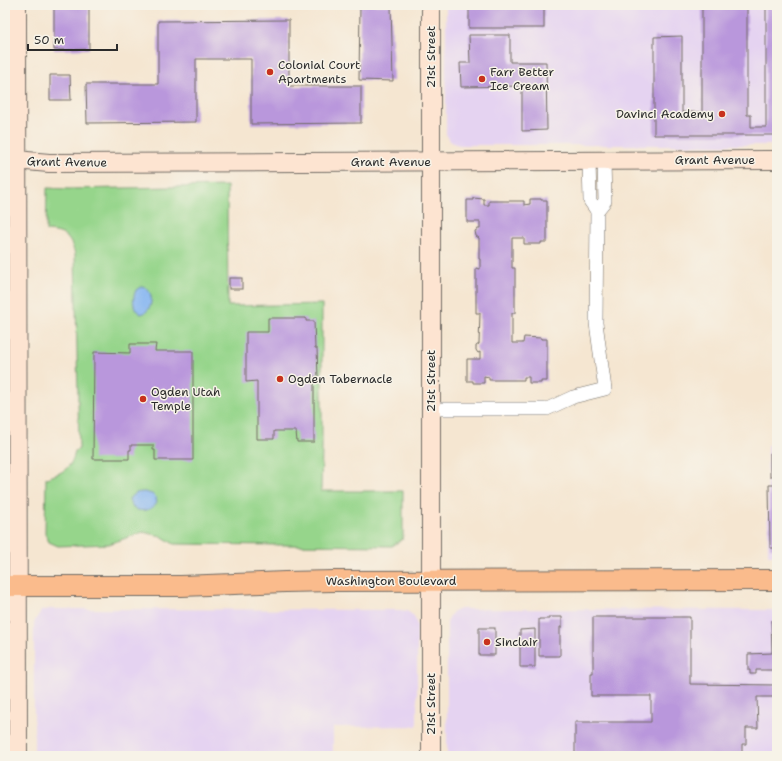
<svg xmlns="http://www.w3.org/2000/svg" width="782" height="761" font-family="'Shantell Sans',sans-serif">
  <style>
    .built { fill: #e5d3f1 }
    .green { fill: #96d58b; stroke: #60805b }
    .water { fill: #86b6f1; stroke: #58708e }
    .building { fill: #b997dc }
    .lines { fill: none; stroke-linecap: round; stroke-linejoin: round }
    .street-casing { stroke: #726c65; stroke-width: 14 }
    .secondary-casing { stroke: #726c65; stroke-width: 20 }
    .primary-casing { stroke: #726c65; stroke-width: 22 }
    .street { stroke: #fff; stroke-width: 13 }
    .secondary { stroke: #fde4d1; stroke-width: 18 }
    .primary { stroke: #fabb8c; stroke-width: 20 }
    .poi-dot { fill: #c8321e; stroke: #f7f3e8; stroke-width: 1.5 }
    .labels { text-anchor: middle; stroke-width: 3; stroke-linejoin: round; paint-order: stroke }
    .street-label { font-size: 12px; fill: #2b2b2b; stroke: #f7f3e8 }
    .poi-label { font-size: 12px; fill: #2b2b2b; stroke: #f7f3e8; text-anchor: start }
  </style>
  <rect width="100%" height="100%" fill="#f7f3e8"/>
  <filter id="ink" filterUnits="userSpaceOnUse"><feTurbulence type="fractalNoise" baseFrequency=".025" numOctaves="2"/><feDisplacementMap in="SourceGraphic" scale="8" xChannelSelector="R" yChannelSelector="G"/><feConvolveMatrix kernelMatrix="1 2 1 2 8 2 1 2 1" color-interpolation-filters="sRGB"/></filter>
  <filter id="wash" filterUnits="userSpaceOnUse"><feTurbulence type="fractalNoise" baseFrequency=".012" numOctaves="4" result="noise"/><feDisplacementMap in="SourceGraphic" scale="16" xChannelSelector="R" yChannelSelector="G"/><feGaussianBlur stdDeviation="0.9" result="paint"/><feColorMatrix in="noise" values="0 0 0 0 0 0 0 0 0 0 0 0 0 0 0 0 0 1.4 0 .05"/><feComposite in="paint" operator="in"/></filter>
  <g filter="url(#wash)">
    <rect width="100%" height="100%" fill="#f5e6d1"/>
    <g class="built">
      <polygon points="446,5 777,5 777,145 460,145 455,144 450,141 446,134"/>
      <polygon points="5,171 9,171 8,551 5,551"/>
      <polygon points="767,445 777,445 777,555 768,555"/>
      <polygon points="50,609 401,610 407,611 414,616 417,625 417,726 333,727 333,756 34,756 34,623 36,619 41,611"/>
      <polygon points="460,609 777,610 777,756 447,756 447,623 448,620 451,614 455,611"/>
    </g>
    <path class="green" d="M227 186 228 306 322 304V446L321 491H403V539L392 546 174 544 161 536 143 532 109 544 58 546 49 542 45 534 46 478C62 473 72 469 75 451L79 449 75 254C70 236 64 232 46 231L47 188 69 189Z"/>
    <g class="water">
      <path d="M142 286C155 289 154 312 141 314 132 309 132 299 136 290Z"/>
      <path d="M145 492 152 494 156 498 157 503C150 513 132 514 129 500 132 493 138 492 145 492Z"/>
    </g>
    <g id="blocks">
      <g class="building">
        <polygon points="54,5 89,5 89,49 54,50"/>
        <polygon points="360,5 391,5 393,81 359,80"/>
        <rect x="469" y="5" width="75" height="23"/>
        <polygon points="702,5 747,5 747,115 751,115 751,127 766,127 766,5 777,5 777,135 654,135 654,37 682,36 682,112 702,112"/>
        <polygon points="289,20 289,86 361,86 361,123 251,124 251,59 196,59 196,122 87,123 86,84 158,84 158,21"/>
        <polygon points="469,35 510,35 510,62 546,62 547,130 522,131 522,86 461,87 460,63 470,63"/>
        <polygon points="50,75 70,75 71,100 50,100"/>
        <polygon points="473,198 484,199 484,205 489,205 489,201 524,201 524,205 530,204 530,199 541,199 541,200 547,200 547,242 541,242 541,244 524,244 524,238 512,238 512,268 515,268 515,313 512,313 512,343 523,343 524,337 541,338 541,339 547,339 547,381 541,381 541,383 529,383 529,377 524,377 524,380 489,380 489,377 484,376 484,383 473,383 473,381 467,381 467,359 480,359 480,352 478,353 476,350 476,346 479,344 480,313 476,313 476,268 480,269 480,259 479,259 479,238 476,236 475,231 478,229 480,229 480,222 467,222 467,200 473,200"/>
        <rect x="229" y="278" width="13" height="11"/>
        <polygon points="268,318 306,318 306,321 314,321 315,348 317,348 318,377 314,377 314,442 297,442 296,431 274,431 274,439 257,439 257,381 246,382 246,332 268,332"/>
        <polygon points="130,344 156,344 155,351 193,351 193,460 155,460 155,450 153,450 153,445 131,445 131,450 129,450 129,459 93,459 94,352 130,353"/>
        <polygon points="777,452 777,477 770,477 770,453"/>
        <polygon points="769,485 777,485 777,548 770,548"/>
        <polygon points="549,617 562,617 562,627 560,627 560,656 539,656 539,619 549,619"/>
        <polygon points="593,617 690,617 690,684 777,685 777,697 757,697 758,728 746,728 746,744 742,744 742,756 575,756 575,722 651,722 651,696 591,696 591,673 593,673"/>
        <polygon points="771,621 777,621 777,670 756,670 756,674 750,674 750,670 748,670 748,654 772,653"/>
        <rect x="479" y="628" width="16" height="27"/>
        <polygon points="535,629 535,667 520,667 520,630"/>
      </g>
    </g>
  </g>
  <g filter="url(#ink)">
    <use href="#blocks" fill-opacity="0" stroke="#726c65" stroke-width="1"/>
    <g class="lines">
      <g class="street-casing">
        <g id="street">
          <polyline points="589,161 590,201 597,211"/>
          <polyline points="5,408 17,408"/>
          <polyline points="431,409 547,409 573,397 605,389 596,323 597,211 605,201 604,161"/>
        </g>
      </g>
      <g class="secondary-casing">
        <g id="secondary">
          <polyline points="17,5 18,756"/>
          <polyline points="5,159 49,163 777,160"/>
          <polyline points="431,756 431,5"/>
        </g>
      </g>
      <g class="primary-casing">
        <polyline id="primary" points="5,586 181,586 285,582 334,581 777,580"/>
      </g>
      <use href="#street" class="street"/>
      <use href="#secondary" class="secondary"/>
      <use href="#primary" class="primary"/>
    </g>
  </g>
  <g class="poi-dot">
    <circle cx="270" cy="72" r="4"/>
    <circle cx="482" cy="79" r="4"/>
    <circle cx="722" cy="114" r="4"/>
    <circle cx="280" cy="379" r="4"/>
    <circle cx="143" cy="399" r="4"/>
    <circle cx="487" cy="642" r="4"/>
  </g>
  <g class="labels">
    <g class="street-label">
      <text transform="translate(431 57) rotate(-90)" y="4">21st Street</text>
      <text x="715" y="164">Grant Avenue</text>
      <text transform="translate(67 162) rotate(1)" y="4">Grant Avenue</text>
      <text x="391" y="166">Grant Avenue</text>
      <text transform="translate(431 381) rotate(-90)" y="4">21st Street</text>
      <text x="391" y="585">Washington Boulevard</text>
      <text transform="translate(431 704) rotate(-90)" y="4">21st Street</text>
    </g>
    <g class="poi-label">
      <text x="278" y="69">Colonial Court<tspan x="278" dy="14">Apartments</tspan></text>
      <text x="490" y="76">Farr Better<tspan x="490" dy="14">Ice Cream</tspan></text>
      <text x="714" y="118" text-anchor="end">Davinci Academy</text>
      <text x="288" y="383">Ogden Tabernacle</text>
      <text x="151" y="396">Ogden Utah<tspan x="151" dy="14">Temple</tspan></text>
      <text x="495" y="646">Sinclair</text>
    </g>
  </g>
  <rect width="782" height="761" fill="none" stroke="#f7f3e8" stroke-width="20"/>
  <path d="M28 44v6h89v-6" fill="none" stroke="#2b2b2b" stroke-width="2"/>
  <text x="34" y="44" font-size="12" fill="#2b2b2b" stroke="#f7f3e8" stroke-width="3" paint-order="stroke">50 m</text>
</svg>
